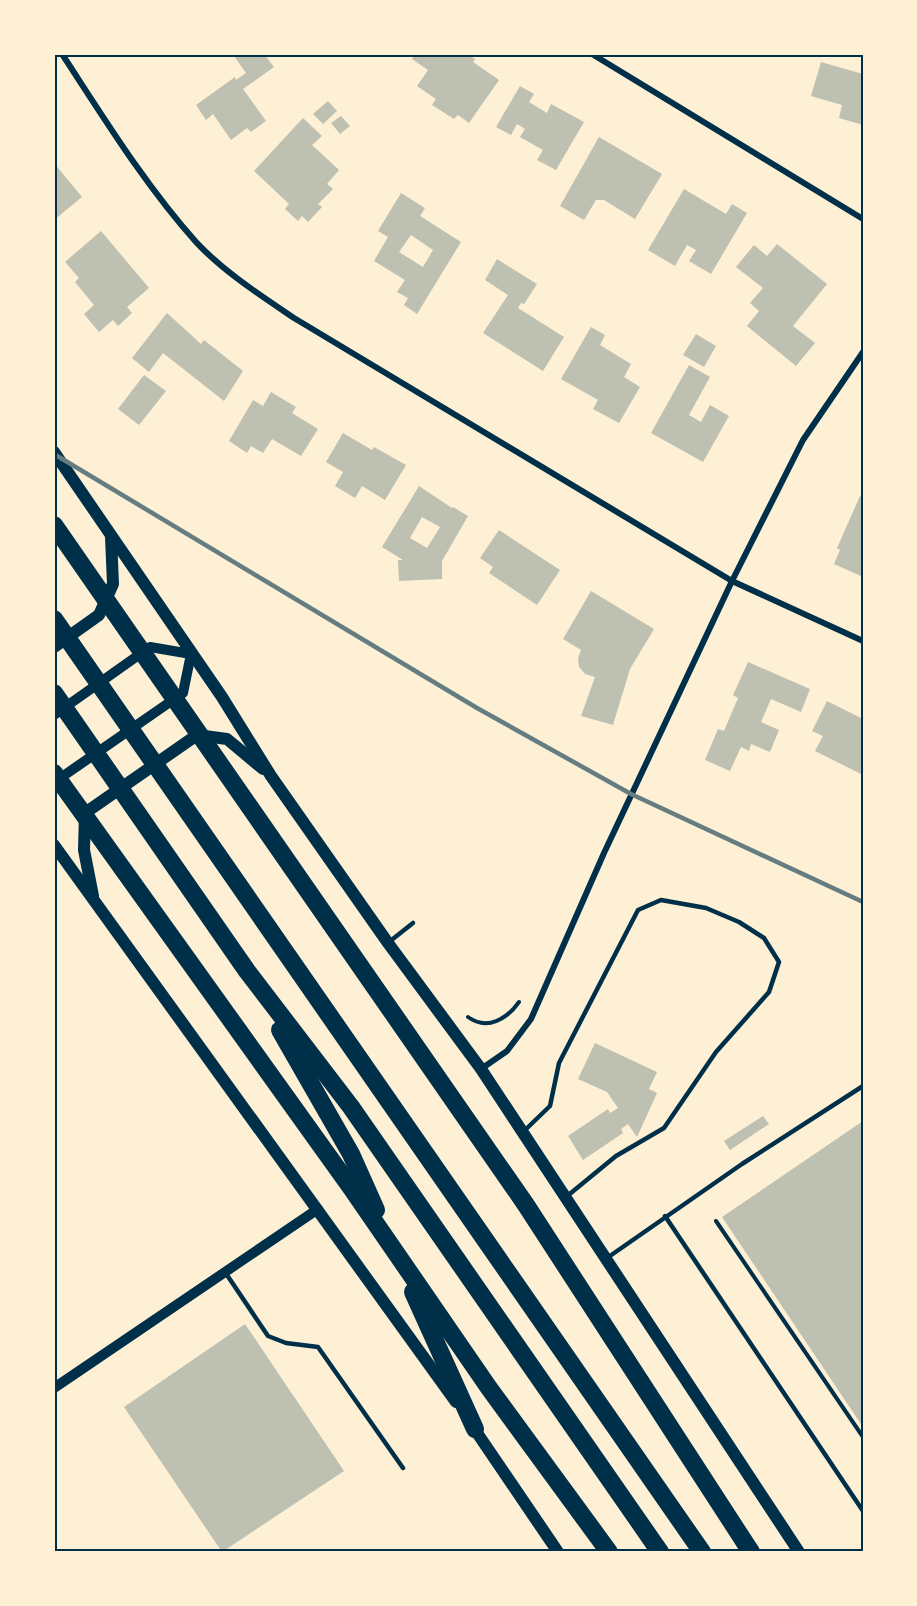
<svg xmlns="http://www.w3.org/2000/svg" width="917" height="1606" font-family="Lora,serif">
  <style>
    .building { fill: #bec0b2; fill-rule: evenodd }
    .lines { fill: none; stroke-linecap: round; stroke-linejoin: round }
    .path { stroke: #003049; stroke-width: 4 }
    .service { stroke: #003049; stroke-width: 4.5 }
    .minor { stroke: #003049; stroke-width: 6 }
    .tertiary { stroke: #003049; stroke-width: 10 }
    .secondary { stroke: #003049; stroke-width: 12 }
    .motorway { stroke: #003049; stroke-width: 18 }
    .rail { stroke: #657d81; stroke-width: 4.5 }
    .neatline { fill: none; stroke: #003049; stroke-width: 2 }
  </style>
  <rect width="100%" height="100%" fill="#fdf0d5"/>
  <g class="building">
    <polygon points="238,54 264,54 274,67 243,89 266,121 251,132 247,128 231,140 213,114 206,120 196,105 235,77 236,80 246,73 234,56"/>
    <polygon points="415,54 467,54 475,59 473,62 499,80 469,123 458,115 454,119 432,105 436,99 417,86 428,70 412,59"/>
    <polygon points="821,62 863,74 863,125 839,118 842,105 811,96"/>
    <polygon points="520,86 534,94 529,102 547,113 551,104 584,122 556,170 537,160 543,150 520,137 525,129 517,124 511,135 496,127"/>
    <polygon points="328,101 337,111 323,124 313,114"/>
    <polygon points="341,116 350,126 340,134 331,123"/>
    <polygon points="303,118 322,136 312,145 339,170 327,184 333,189 318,204 322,207 308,222 302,216 298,221 285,209 289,204 254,171"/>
    <polygon points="599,137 662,174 635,219 604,200 596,200 584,220 560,206"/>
    <polygon points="54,163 82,197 54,220"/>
    <polygon points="684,189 726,214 732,204 747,213 711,274 689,261 696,250 687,245 675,266 648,250"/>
    <path d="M401 193 425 208 420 216 461 242 417 314 404 305 408 298 397 292 405 280 374 261 388 237 378 231ZM411 235 433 250 423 267 399 252Z"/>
    <polygon points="101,231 149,288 127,307 132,313 118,326 113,320 99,332 84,314 94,305 75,282 79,278 65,262"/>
    <polygon points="777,244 827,284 793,326 815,343 796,366 747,326 759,311 750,303 763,288 736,267 754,245 767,256"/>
    <polygon points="497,259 537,284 524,304 521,303 518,308 564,337 543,371 483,333 508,295 485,280"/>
    <polygon points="167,313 201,344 204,340 243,371 224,401 163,353 149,372 132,358"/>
    <polygon points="591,327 605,335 600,345 631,364 624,377 640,387 619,423 593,409 598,400 561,379"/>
    <polygon points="696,334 716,346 704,367 683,355"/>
    <polygon points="689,365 710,377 689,415 701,422 710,405 729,416 703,462 651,433"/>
    <polygon points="144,375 166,391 139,425 118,409"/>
    <polygon points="271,392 296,407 292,413 318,429 301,456 272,439 263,453 251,446 247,453 229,441 253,400 263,406"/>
    <polygon points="343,433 372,450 374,447 406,465 385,500 362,486 355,498 335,486 343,472 326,462"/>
    <path d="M419 486 452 508 453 507 468 516 442 561V579L399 581 398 560H403L382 547ZM422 517 440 527 427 548 410 538Z"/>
    <polygon points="860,496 863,497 863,577 834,564 840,550 837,548"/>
    <polygon points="499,530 560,570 537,605 489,573 493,567 480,558"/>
    <polygon points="591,591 654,629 630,669 613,725 581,716 595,677 585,674 579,667 578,658 581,650 563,639"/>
    <polygon points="748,662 810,689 801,712 771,699 761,722 779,730 770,752 751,744 749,751 741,747 730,771 705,760 718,729 724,731 738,698 733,695"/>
    <polygon points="827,701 863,719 861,774 815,751 823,736 812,731"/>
    <polygon points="595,1043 657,1072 649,1089 657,1093 637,1137 628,1124 621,1129 623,1133 583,1160 568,1136 608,1109 610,1113 618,1108 607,1092 578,1079"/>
    <polygon points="763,1116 769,1124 730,1150 724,1141"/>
    <polygon points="863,1121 863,1427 722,1217"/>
    <polygon points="245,1324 344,1471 222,1552 124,1407"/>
  </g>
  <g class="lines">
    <g class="path">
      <path d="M468 1017C487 1031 507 1019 519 1002"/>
      <polyline points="716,1221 863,1437"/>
    </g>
    <g class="service">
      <polyline points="389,942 413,923"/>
      <polyline points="524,1131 550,1106 559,1063 638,910 661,900 706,908 739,922 764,938 779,962 769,992 716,1052 664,1128 616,1156 566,1197"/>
      <polyline points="665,1216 863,1511"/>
      <polyline points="607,1258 742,1164 863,1086"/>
      <polyline points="225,1272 268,1336 286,1343 318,1347 403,1468"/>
    </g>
    <g class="minor">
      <path d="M62 54C104 118 145 185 196 242 224 272 260 295 294 318L732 581 863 641"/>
      <polyline points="592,54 863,219"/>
      <polyline points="481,1069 507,1051 531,1019 604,853 732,581 803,440 863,352"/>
    </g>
    <g class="tertiary">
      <polyline points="54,715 150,647 191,654 183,693 56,781"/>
      <polyline points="54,1388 318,1209"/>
    </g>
    <g class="secondary">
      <polyline points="54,452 222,697 271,776 388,943 481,1069 799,1552"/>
      <polyline points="54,647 99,615 113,584 111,537"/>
      <polyline points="54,845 456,1402"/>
      <polyline points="93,896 84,850 85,813 197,735 227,739 263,769"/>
      <polyline points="471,1424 558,1552"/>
    </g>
    <g class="motorway">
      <polyline points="54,525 526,1205 751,1552"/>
      <polyline points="54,619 702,1552"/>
      <polyline points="54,693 247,971 351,1107 660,1552"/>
      <polyline points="54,773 352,1189 489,1388 609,1552"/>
      <polyline points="280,1030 351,1154 376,1210"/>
      <polyline points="413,1292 475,1429"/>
    </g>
    <polyline class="rail" points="54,454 477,708 631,794 863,902"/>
  </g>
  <rect width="917" height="1606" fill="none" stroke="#fdf0d5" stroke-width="111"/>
  <rect x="56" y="56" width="806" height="1494" class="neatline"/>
</svg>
